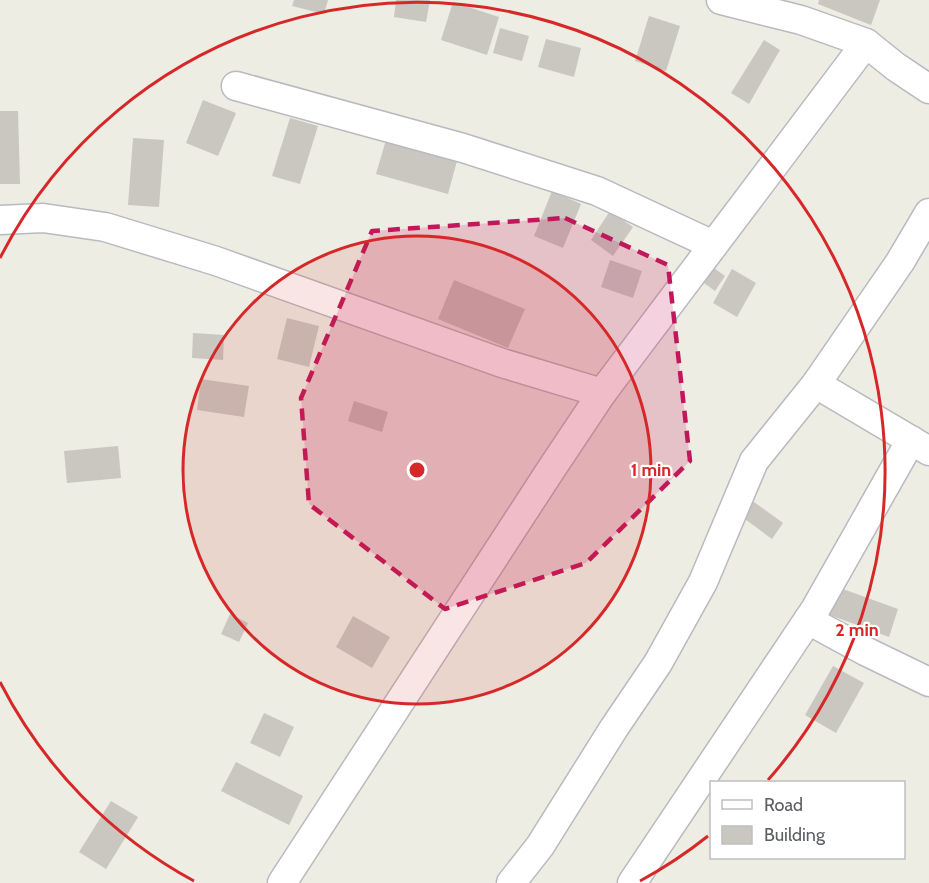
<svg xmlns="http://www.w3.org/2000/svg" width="929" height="883" font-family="Cabin,sans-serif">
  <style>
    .building { fill: #c9c7c0 }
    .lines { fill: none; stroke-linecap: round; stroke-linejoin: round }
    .minor-casing { stroke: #b9babf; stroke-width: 31 }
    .minor { stroke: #fff; stroke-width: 28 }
    .marked { fill: #c2185b; fill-opacity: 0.2; stroke: #c2185b; stroke-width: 4.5; stroke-dasharray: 12 8; stroke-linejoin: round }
    .ring { fill: none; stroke: #d62828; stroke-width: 3 }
    .centre { fill: #d62828; stroke: #fff; stroke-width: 3 }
    .ring-label { font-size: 18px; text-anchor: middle; font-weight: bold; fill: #d62828; stroke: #fff; stroke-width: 4.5; stroke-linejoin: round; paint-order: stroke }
  </style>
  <rect width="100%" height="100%" fill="#edede4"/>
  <g class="building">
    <polygon points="294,0 328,0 324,14 292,6"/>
    <polygon points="396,0 430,0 426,22 394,17"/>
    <polygon points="819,0 880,0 871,25 818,4"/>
    <polygon points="453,2 499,17 487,55 441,40"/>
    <polygon points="649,16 680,26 666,71 635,61"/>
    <polygon points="500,28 529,36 522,61 493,53"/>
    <polygon points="546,39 581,48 574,77 538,67"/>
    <polygon points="764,40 780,50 749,104 731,93"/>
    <polygon points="203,100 236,113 218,156 186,143"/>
    <polygon points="0,111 18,111 20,184 0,184"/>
    <polygon points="290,118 318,126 300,184 272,176"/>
    <polygon points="133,138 164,140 159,207 128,205"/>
    <polygon points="386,140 457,161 448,194 376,174"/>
    <polygon points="552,191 581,204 563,248 534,236"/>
    <polygon points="610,211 633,227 613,256 591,240"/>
    <polygon points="610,260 642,271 633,298 601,287"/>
    <polygon points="714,268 725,276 715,291 704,283"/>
    <polygon points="732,269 756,283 737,317 713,303"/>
    <polygon points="454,280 525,309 508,348 438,319"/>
    <polygon points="287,318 319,326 309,367 277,359"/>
    <polygon points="193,333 224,335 223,360 192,358"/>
    <polygon points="201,379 249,386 244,417 197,410"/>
    <polygon points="354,401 388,412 382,432 348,421"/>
    <polygon points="118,446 121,478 67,483 64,451"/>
    <polygon points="750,499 783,523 772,539 738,514"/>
    <polygon points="832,585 898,609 889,637 822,612"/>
    <polygon points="230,614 248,623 239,642 221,634"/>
    <polygon points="353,616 390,637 372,668 336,647"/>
    <polygon points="833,666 864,683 836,733 805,715"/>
    <polygon points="264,713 294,727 280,757 250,743"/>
    <polygon points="236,762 303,796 289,825 221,791"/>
    <polygon points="111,801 138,817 106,869 79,852"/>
  </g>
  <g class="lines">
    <g class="minor-casing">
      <g id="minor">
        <polyline points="721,0 801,20 866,43"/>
        <polyline points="236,86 463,148 597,191 713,245"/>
        <polyline points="929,213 900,262 816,384 929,451"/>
        <polyline points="0,220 43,218 105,227 216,261 502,363 602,393"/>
        <polyline points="808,620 865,651 929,682"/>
        <polyline points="282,883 550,471 602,393 866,43 896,67 929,89"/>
        <polyline points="511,883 540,846 614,728 658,663 703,582 754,461 816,384"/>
        <polyline points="632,883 816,608 911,440"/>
      </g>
    </g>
    <use href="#minor" class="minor"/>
  </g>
  <path class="marked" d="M565 218 668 265 690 461 586 563 445 609 309 504 301 398 372 231Z"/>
  <circle cx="417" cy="470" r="234" fill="#d62828" fill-opacity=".12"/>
  <g class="ring">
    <circle cx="417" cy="470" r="234"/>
    <path d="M708 836A468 468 0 0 1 640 881M194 881A468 468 0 0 1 0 682M0 258A468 468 0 1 1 768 780"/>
  </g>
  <circle cx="417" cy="470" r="9" class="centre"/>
  <g class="ring-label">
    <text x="651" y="476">1 min</text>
    <text x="857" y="636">2 min</text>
  </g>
  <rect x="710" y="781" width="195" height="78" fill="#ffffff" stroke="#bebfc1" stroke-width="1.5"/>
  <rect x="722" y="800" width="30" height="9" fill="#ffffff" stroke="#bebfc1" stroke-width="1.5"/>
  <text x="764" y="811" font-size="18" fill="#5c5e63">Road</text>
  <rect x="722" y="826" width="30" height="18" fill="#c9c7c0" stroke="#bebfc1" stroke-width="1.5"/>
  <text x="764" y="841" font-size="18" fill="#5c5e63">Building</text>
</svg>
